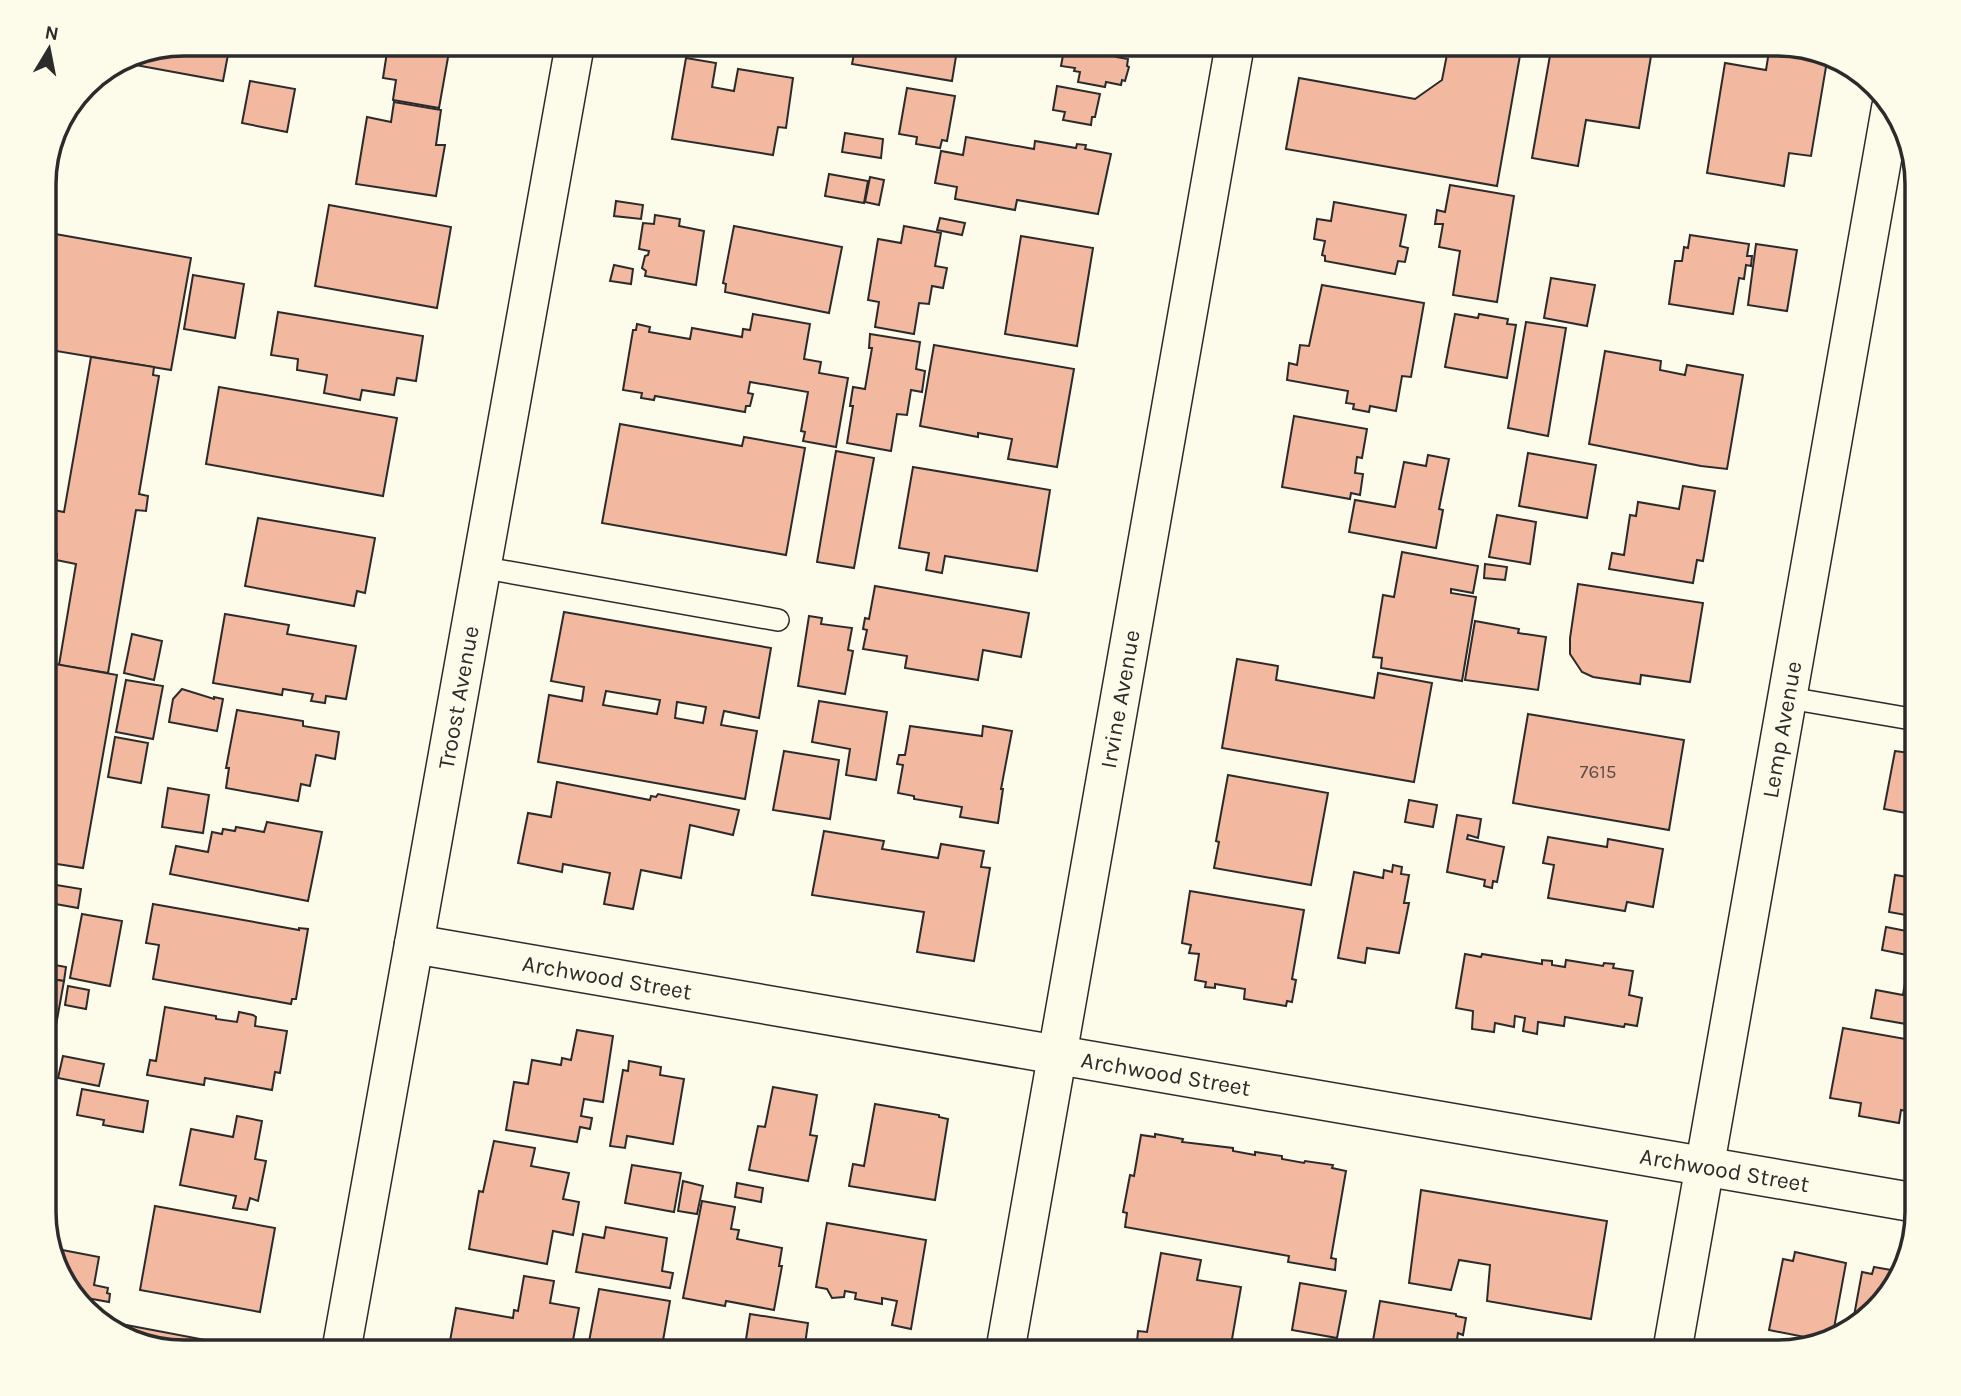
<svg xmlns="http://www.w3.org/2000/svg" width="1961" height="1396" font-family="Karla,sans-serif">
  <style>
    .building { fill: #f2b8a0; stroke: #2b2b2b; stroke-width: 2; fill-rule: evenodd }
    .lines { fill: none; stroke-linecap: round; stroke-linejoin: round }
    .service-casing { stroke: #2b2b2b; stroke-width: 24 }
    .minor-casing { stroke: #2b2b2b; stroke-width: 41 }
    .service { stroke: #fdfbea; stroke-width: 21 }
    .minor { stroke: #fdfbea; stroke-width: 38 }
    .labels { text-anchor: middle; stroke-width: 5; stroke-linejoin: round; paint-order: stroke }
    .number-label { font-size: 19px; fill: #5d4e48 }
    .street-label { font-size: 23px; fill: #2b2b2b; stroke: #fdfbea }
    .rim { fill: none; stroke: #2b2b2b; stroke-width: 3.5 }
  </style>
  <rect width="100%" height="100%" fill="#fdfbea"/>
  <g class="building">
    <polygon points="184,44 230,44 223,81 119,62 131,54"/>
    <polygon points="367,44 455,44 454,47 450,46 439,108 393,100 396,80 383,78 387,52 366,49"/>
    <polygon points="856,44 958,44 952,81 852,64"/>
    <polygon points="1079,44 1118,44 1122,46 1121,54 1116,54 1116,57 1128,59 1127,66 1129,67 1125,81 1122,80 1121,85 1106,82 1105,87 1078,82 1080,72 1074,71 1075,68 1061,66 1064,50 1078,52"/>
    <polygon points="1449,44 1522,44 1497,186 1286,149 1299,78 1415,99 1442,80"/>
    <polygon points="1552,44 1653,44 1639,128 1586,120 1578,166 1532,158"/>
    <polygon points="1760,44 1777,44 1827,61 1811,156 1789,153 1784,186 1707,173 1725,63 1766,70 1770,45"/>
    <polygon points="686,58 716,63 712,87 734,91 738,69 793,78 786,128 778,127 773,155 672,139"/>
    <polygon points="250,81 295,89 287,132 242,123"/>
    <polygon points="1057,86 1100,94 1095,117 1092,117 1091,125 1063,120 1065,112 1053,110"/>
    <polygon points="907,88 955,96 947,141 942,140 940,148 916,144 917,137 899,134"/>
    <polygon points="394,102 441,110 436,145 445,145 436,196 356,184 367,117 391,122"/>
    <polygon points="845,133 883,139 881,158 842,152"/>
    <polygon points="966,137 1034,149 1035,141 1076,148 1077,144 1086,145 1085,149 1111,154 1098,214 1017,200 1015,210 955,199 957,187 935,183 941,151 963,155"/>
    <polygon points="829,174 868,181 864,203 825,196"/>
    <polygon points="870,177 884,180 879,205 865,202"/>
    <polygon points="1450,185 1514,196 1497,302 1453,295 1460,251 1439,247 1443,224 1435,224 1437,210 1445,212"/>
    <polygon points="616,201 643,205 641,219 614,216"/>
    <polygon points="1334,202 1406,215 1400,246 1408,248 1405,262 1398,261 1395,274 1325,261 1325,256 1322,255 1325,241 1314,239 1317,219 1331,221"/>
    <polygon points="329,205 451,227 437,308 315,286"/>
    <polygon points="655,215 680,219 679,226 704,231 696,285 645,276 646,271 642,268 645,256 648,255 649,251 639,249 643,223 654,224"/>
    <polygon points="940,218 965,223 962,235 937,230"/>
    <polygon points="734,226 842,247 829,313 725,292 726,284 723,283"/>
    <polygon points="904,226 941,233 935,266 947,268 943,288 932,286 929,304 919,303 914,334 875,327 879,302 868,300 878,239 901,243"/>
    <polygon points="44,232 191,258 171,370 44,349"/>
    <polygon points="1690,235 1749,244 1747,256 1752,256 1751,266 1746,265 1744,279 1739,278 1733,314 1669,304 1675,261 1682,261 1684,247 1688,248"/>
    <polygon points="1021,236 1093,248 1077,346 1005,334"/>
    <polygon points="1756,244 1797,250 1787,311 1748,305"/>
    <polygon points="614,265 633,269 631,284 610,281"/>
    <polygon points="193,275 244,284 235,338 184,329"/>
    <polygon points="1551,278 1595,285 1587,326 1544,318"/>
    <polygon points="1322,285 1424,303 1411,377 1402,376 1396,411 1370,406 1369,412 1353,409 1354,404 1346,403 1348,391 1287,380 1289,363 1297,365 1300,345 1309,346"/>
    <polygon points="278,312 423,336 416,381 397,378 394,395 362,390 360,400 324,393 327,375 297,370 298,359 271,355"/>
    <polygon points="753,314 810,324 804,359 821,362 819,373 848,378 836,447 803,441 805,432 801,431 808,392 750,382 748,393 753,394 750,406 746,406 745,412 655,396 654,400 641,398 642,393 623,390 633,330 636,330 637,324 650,327 649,332 690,339 692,328 742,337 743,329 750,330"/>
    <polygon points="1455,314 1478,318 1479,314 1508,319 1507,324 1516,325 1507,378 1445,367"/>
    <polygon points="1526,322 1566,328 1548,436 1508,428"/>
    <polygon points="870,334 920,342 916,369 925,371 922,392 911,390 907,415 897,414 891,451 847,443 853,406 850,406 853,387 865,389 872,348 869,348"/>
    <polygon points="934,345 1074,369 1057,467 1008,459 1012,439 978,433 978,437 920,426"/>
    <polygon points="1605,351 1661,361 1660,370 1685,375 1687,365 1743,375 1727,469 1701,466 1589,444"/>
    <polygon points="91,357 154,367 153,375 159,376 139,494 148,496 146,511 136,510 108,673 59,665 76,564 56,560 57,554 46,552 53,510 64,512"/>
    <polygon points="219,387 397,418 383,496 206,464"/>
    <polygon points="1294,416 1367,429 1362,458 1357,457 1355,473 1363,474 1360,495 1351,493 1350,499 1282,487"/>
    <polygon points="620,424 742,446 744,437 805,448 786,555 602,523"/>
    <polygon points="836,451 874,458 854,568 817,562"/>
    <polygon points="1528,453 1596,465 1587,518 1519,506"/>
    <polygon points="1428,455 1449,459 1439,509 1443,510 1436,548 1349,532 1355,500 1395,507 1404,462 1426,466"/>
    <polygon points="913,467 1050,490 1037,571 945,556 942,573 926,570 929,553 899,548"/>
    <polygon points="1683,486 1715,491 1703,561 1697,560 1693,583 1609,569 1612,553 1624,555 1630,515 1636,516 1638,502 1679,509"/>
    <polygon points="1497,515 1536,522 1530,564 1489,557"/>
    <polygon points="258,518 375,538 365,593 357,591 354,606 245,586"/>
    <polygon points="1402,552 1478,566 1473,593 1451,589 1451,593 1476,597 1462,681 1381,668 1382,658 1373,657 1383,595 1394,597"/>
    <polygon points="1485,564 1507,567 1505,580 1484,578"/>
    <polygon points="1578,584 1703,603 1690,682 1641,675 1640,684 1593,677 1582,672 1570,654 1570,638"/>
    <polygon points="875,586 1029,613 1021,657 983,650 978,680 905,668 907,656 863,649 867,630 863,629 865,618 869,619"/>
    <path d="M564 612 771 648 759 718 724 711 721 725 757 731 745 799 538 762 549 695 582 701 584 687 551 681ZM606 691 660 700 657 714 603 705ZM677 702 706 707 703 723 675 718Z"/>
    <polygon points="225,614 289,625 287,634 356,646 346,699 326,696 325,703 311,701 313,694 283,689 282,695 213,683"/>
    <polygon points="809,616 822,618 821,624 852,628 848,650 853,651 845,694 798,686"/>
    <polygon points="1475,621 1519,629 1518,633 1546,637 1538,690 1465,680"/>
    <polygon points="132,634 162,641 154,680 124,673"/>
    <polygon points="1237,659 1278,666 1276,680 1374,698 1378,673 1432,683 1414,782 1222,748"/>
    <polygon points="44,662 117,675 83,868 44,862"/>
    <polygon points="126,680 163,686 153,739 116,732"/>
    <polygon points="182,689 214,699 214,697 223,699 217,731 169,722 173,699"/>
    <polygon points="819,701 887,712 876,780 846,775 850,749 812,742"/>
    <polygon points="237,710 303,721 303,726 339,732 335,759 316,755 310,786 301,784 298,801 226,788 229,768 226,768"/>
    <polygon points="1528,714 1684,740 1669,830 1513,803"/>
    <polygon points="910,726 982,736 983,726 1012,731 1001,789 1003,789 998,823 960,817 962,807 914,799 914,796 898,793 903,765 897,764 899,755 905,755"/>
    <polygon points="115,737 148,743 141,783 108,777"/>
    <polygon points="784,751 839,760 830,819 773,810"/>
    <polygon points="1895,751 1917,754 1917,815 1884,809"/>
    <polygon points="1228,775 1328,793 1311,885 1214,868 1219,842 1216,841"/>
    <polygon points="557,782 650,800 651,796 656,797 658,794 739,810 733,835 690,825 681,878 641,870 633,909 604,904 610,873 563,864 562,872 518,863 528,813 551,817"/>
    <polygon points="168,788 209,795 203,833 162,827"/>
    <polygon points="1409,800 1437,805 1433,827 1405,822"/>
    <polygon points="1457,815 1481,819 1478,838 1468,835 1467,839 1504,847 1497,882 1493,881 1492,888 1484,886 1485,880 1447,872"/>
    <polygon points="267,822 322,832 308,901 170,874 176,846 208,852 212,832 222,834 223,829 235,831 236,827 264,832"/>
    <polygon points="824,831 884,841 882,849 938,858 941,844 984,851 981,867 990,868 974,961 917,952 924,912 812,895"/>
    <polygon points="1548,837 1607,847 1608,839 1663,849 1653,907 1627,902 1625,911 1548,898 1554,865 1543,863"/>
    <polygon points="1910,857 1917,858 1917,917 1889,912 1895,875 1908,877"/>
    <polygon points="1393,865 1402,867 1401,874 1409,875 1404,903 1409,903 1399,953 1367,948 1365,963 1338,958 1354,872 1383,878 1384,870 1392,872"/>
    <polygon points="44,883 81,889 78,908 44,902"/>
    <polygon points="1190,891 1304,910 1292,979 1296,980 1292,1002 1287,1001 1286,1006 1244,999 1245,989 1215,984 1215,988 1205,987 1206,982 1195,980 1199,954 1189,953 1191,945 1182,943"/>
    <polygon points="153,904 299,930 299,928 308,929 296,999 292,999 291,1004 153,979 159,945 146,943"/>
    <polygon points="82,914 122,921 110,986 70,978"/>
    <polygon points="1886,927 1917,933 1917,957 1882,950"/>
    <polygon points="1465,954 1481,957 1482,954 1542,964 1542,960 1552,961 1552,965 1565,967 1566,960 1603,966 1604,963 1614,964 1613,968 1633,971 1629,995 1642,998 1637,1026 1625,1024 1624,1027 1565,1017 1564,1026 1538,1022 1537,1034 1523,1031 1525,1018 1515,1016 1514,1027 1495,1023 1494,1032 1472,1029 1473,1011 1456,1008"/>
    <polygon points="44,963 66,967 64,981 44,978"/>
    <polygon points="44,978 64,981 44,1092"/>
    <polygon points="1905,983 1917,985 1917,1023 1913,1022 1912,1025 1871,1018 1876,990 1903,995"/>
    <polygon points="68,986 89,990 86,1009 65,1005"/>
    <polygon points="165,1007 216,1016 216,1019 237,1022 239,1012 253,1015 256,1017 255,1026 287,1031 280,1073 275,1072 272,1090 205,1078 204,1085 147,1075 150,1060 156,1061"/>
    <polygon points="1843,1028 1917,1041 1917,1113 1901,1110 1899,1123 1859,1116 1861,1103 1830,1098"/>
    <polygon points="577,1030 613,1036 603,1102 584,1099 581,1116 592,1118 590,1129 580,1127 577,1142 506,1130 514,1082 528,1084 532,1060 561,1065 562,1058 571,1060"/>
    <polygon points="63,1056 104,1064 99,1086 58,1078"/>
    <polygon points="629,1061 661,1067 660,1075 684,1079 673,1144 627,1136 625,1148 610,1146 623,1070 628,1071"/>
    <polygon points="773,1087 817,1095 810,1135 817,1136 808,1181 749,1170 758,1126 765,1127"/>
    <polygon points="82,1089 148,1101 143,1132 103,1125 104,1120 77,1115"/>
    <polygon points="875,1104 939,1115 939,1117 948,1119 935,1200 849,1186 853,1164 864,1166"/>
    <polygon points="237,1116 262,1121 255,1159 266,1161 258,1201 250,1198 247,1210 233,1208 236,1196 180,1185 191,1129 233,1137"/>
    <polygon points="1155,1134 1183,1139 1182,1142 1233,1148 1233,1151 1255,1155 1255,1152 1282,1156 1282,1159 1304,1163 1305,1161 1333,1165 1332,1168 1346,1171 1331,1258 1336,1259 1335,1270 1288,1262 1289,1256 1125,1227 1127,1213 1123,1212 1130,1175 1134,1176 1141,1135 1155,1137"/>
    <polygon points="494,1141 535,1148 531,1166 569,1173 563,1199 579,1202 573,1235 553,1231 547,1264 469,1249 479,1191 483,1192"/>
    <polygon points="632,1165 681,1173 674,1212 625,1203"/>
    <polygon points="683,1181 703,1186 697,1214 678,1211"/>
    <polygon points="737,1183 763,1188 761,1202 735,1197"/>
    <polygon points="44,1187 55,1189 48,1234 44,1220"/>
    <polygon points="1421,1190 1607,1221 1591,1319 1487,1301 1490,1265 1459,1260 1451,1290 1409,1283"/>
    <polygon points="702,1201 735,1207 731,1229 739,1230 737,1239 782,1248 779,1266 782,1266 774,1310 726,1301 725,1306 683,1298"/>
    <polygon points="155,1206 275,1228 260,1312 140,1290"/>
    <polygon points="827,1223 926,1240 911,1329 892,1325 897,1301 882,1298 882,1304 855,1299 856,1293 845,1291 844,1297 832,1298 827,1289 816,1287"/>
    <polygon points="606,1227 667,1238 662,1271 673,1273 670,1288 576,1272 583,1234 604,1238"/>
    <polygon points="52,1248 99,1257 94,1285 108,1288 107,1293 110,1294 109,1302 92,1299 91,1304 82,1302 58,1274"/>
    <polygon points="1795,1252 1846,1263 1832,1339 1825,1341 1769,1330 1783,1259 1793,1261"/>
    <polygon points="1161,1253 1201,1260 1197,1280 1241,1287 1231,1345 1273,1352 1130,1352 1131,1343 1137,1342 1138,1331 1147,1332"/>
    <polygon points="1874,1267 1897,1271 1888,1297 1852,1327 1862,1272 1872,1274"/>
    <polygon points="524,1276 554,1281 550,1303 579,1308 571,1351 552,1347 551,1352 541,1352 512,1348 512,1352 448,1352 456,1308 513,1318 514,1310 518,1311"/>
    <polygon points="1300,1283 1346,1291 1337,1338 1292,1330"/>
    <polygon points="599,1289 670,1301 661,1352 587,1352"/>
    <polygon points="1380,1301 1456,1314 1456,1316 1466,1318 1463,1335 1458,1333 1455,1352 1371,1352"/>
    <polygon points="750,1314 808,1323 804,1352 744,1352"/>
    <polygon points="121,1324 253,1349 253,1352 184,1352 120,1331"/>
  </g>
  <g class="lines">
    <g class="service-casing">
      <g id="service">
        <polyline points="480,567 778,620"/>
        <polyline points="1789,698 1917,720"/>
      </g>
    </g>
    <g class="minor-casing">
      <g id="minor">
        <path id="s1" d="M414 944 1917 1203"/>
        <path id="s2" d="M341 1352 575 44"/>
        <path id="s3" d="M1005 1352 1235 44"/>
        <path id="s4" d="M1672 1352 1891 108"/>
      </g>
    </g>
    <use href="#service" class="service"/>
    <use href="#minor" class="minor"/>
  </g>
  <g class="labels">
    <g class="number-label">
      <text x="1598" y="778">7615</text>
    </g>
    <g class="street-label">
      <text dy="8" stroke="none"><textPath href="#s2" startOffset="665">Troost Avenue</textPath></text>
      <text dy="8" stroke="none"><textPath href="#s3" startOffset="663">Irvine Avenue</textPath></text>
      <text dy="8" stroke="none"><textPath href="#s4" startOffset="632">Lemp Avenue</textPath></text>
      <text dy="8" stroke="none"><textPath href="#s1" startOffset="196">Archwood Street</textPath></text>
      <text dy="8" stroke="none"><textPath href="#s1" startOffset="763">Archwood Street</textPath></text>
      <text dy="8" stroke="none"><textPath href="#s1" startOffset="1330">Archwood Street</textPath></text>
    </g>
  </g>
  <path d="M0 0H1961V1396H0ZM184 56H1777A128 128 0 0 1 1905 184V1212A128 128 0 0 1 1777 1340H184A128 128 0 0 1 56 1212V184A128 128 0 0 1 184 56Z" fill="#fdfbea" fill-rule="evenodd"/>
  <path class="rim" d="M184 56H1777A128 128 0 0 1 1905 184V1212A128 128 0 0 1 1777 1340H184A128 128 0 0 1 56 1212V184A128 128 0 0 1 184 56Z"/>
  <g transform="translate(49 49) rotate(10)" stroke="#fdfbea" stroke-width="5" paint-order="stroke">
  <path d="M0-5L12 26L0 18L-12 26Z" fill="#2b2b2b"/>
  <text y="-10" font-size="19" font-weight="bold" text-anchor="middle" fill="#2b2b2b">N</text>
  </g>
</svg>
